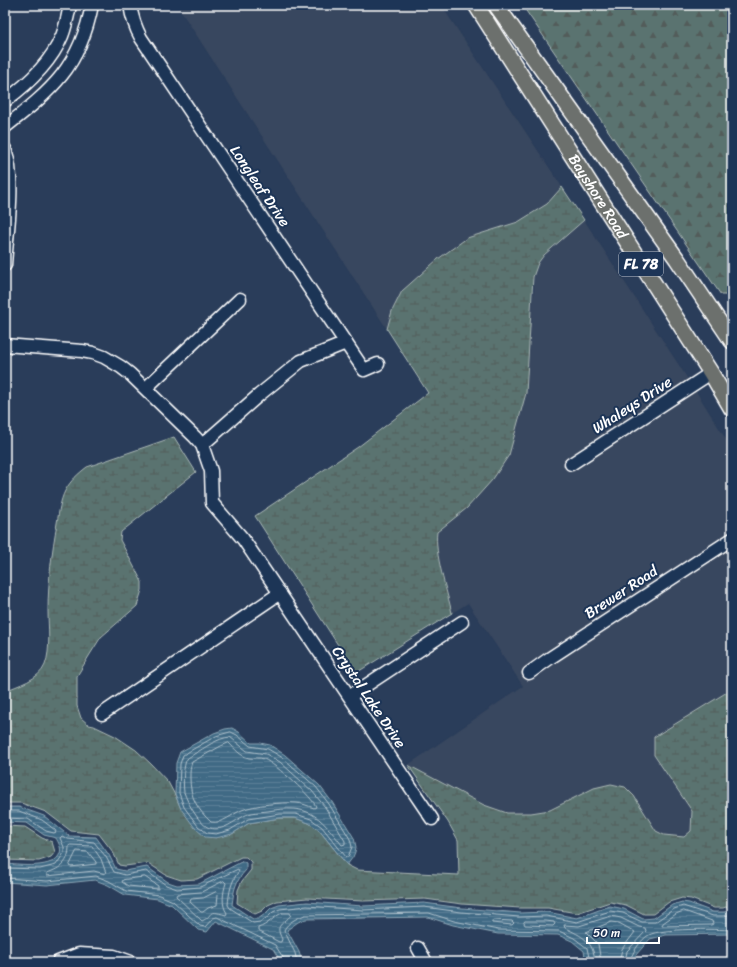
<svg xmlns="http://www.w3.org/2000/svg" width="737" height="967" font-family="Sriracha,sans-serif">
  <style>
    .built { fill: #39475e }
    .forest { fill: url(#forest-firs); stroke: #acb9b7 }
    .wetland { fill: url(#wetland-marsh); stroke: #acb9b7 }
    .water { fill: url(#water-rules); stroke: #8ca6b6 }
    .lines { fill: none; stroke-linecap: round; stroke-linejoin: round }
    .shore { stroke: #b2c3ce; stroke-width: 1 }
    .minor-casing { stroke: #fff; stroke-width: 15 }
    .major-casing { stroke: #fff; stroke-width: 18 }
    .minor { stroke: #1d3557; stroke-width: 12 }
    .major { stroke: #6c706d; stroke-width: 15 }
    .labels { text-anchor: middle; stroke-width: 4; stroke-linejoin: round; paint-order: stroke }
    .shield { fill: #1d3557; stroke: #bbc2cd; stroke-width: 1 }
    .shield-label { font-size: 14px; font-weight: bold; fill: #fff }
    .street-label { font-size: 15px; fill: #fff; stroke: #1d3557 }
  </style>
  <defs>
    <pattern id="forest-firs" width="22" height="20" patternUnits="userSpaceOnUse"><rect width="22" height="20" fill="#5a736f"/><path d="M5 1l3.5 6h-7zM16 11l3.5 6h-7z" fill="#525c5a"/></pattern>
    <pattern id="wetland-marsh" width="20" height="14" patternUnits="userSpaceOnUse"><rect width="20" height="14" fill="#5a736f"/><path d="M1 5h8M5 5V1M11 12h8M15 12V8" fill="none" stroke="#525c5a"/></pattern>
    <pattern id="water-rules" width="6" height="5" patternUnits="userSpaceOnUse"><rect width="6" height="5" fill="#3f6a85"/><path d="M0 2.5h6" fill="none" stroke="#5c8097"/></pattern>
  </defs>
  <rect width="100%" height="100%" fill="#2a3d5a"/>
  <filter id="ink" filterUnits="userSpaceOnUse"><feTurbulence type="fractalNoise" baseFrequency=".025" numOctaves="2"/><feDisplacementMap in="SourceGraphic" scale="8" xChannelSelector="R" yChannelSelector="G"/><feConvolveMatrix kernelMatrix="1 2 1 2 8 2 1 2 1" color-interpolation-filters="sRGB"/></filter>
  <g filter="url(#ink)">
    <g class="built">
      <polygon points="177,5 441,5 562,187 547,204 518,222 467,238 438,259 402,291 392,311 387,329"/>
      <polygon points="584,220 697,393 732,449 732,689 654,737 654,755 692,811 691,831 684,837 664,835 656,831 634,796 625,787 611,784 550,810 531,813 507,813 484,805 408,765 523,686 468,603 452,613 437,551 436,539 437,532 467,508 531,307 534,290 533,277 538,263 544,255"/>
    </g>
    <polygon class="forest" points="522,5 732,5 732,295 721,295"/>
    <g class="wetland">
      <path d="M562 187 584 220 544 255 538 263 533 277 526 393 509 455 493 479 467 508 437 532C434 553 447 591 452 613L356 673 255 516 358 447 428 393 387 329 392 311 402 291 438 259 467 238 518 222 547 204Z"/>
      <path d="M174 437 196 472 121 532 120 540 142 582V590L137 606 101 637 89 656 77 676V706L81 718 89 725 94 726 115 736 136 750 151 764 168 782 176 797 181 809 232 834 249 823 280 818H295L309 823 319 830 347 865 357 870 459 875 458 840 448 822 408 765 484 805 507 813H531L550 810 594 788 611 784 625 787 634 796 656 831 664 835 684 837 691 831 692 811 654 755V737L732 689V905L723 908H714L691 899 682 898 669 902 653 914H644L626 905 610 902 577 913 548 908H520L462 904 425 899 363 901 307 898 277 901 268 905 262 911 255 914 237 903 238 890 242 881 251 870V862L246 857H241L197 879 181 880 166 875 148 863 125 866 119 865 113 852 99 834 71 831 46 812 21 803H5V691C18 685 39 680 45 665 51 649 48 627 48 611 48 581 52 552 57 523 59 512 60 501 65 491 70 481 79 473 87 467Z"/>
      <polygon points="5,826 25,827 42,838 52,842 55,852 51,857 39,861 5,860"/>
    </g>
    <g class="water">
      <polygon points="232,728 239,732 251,743 260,743 270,745 285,755 319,785 332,802 354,838 356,847 355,852 353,857 347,865 319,830 309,823 295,818 280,818 249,823 232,834 216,838 205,837 195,828 181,809 175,794 176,763 180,752 214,733 225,729"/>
      <path d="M5 807H19L44 816 69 836 96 837 109 855 116 869 125 871 147 867 168 882 177 885 199 884 243 861 246 863V870C235 882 234 889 232 905L253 919H258L265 914 271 908 279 905 307 902 363 906 424 903 462 908 520 913 547 912 577 918 610 906 624 909 643 919 654 918 672 905 682 902 689 903 713 912H724L732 910V934L666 935 650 939 635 956 633 962H586L584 951 572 941 558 935 498 934 453 925 428 917 306 919 298 922 287 930 299 952 302 962H281L273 949 216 921 207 932 198 930 172 905 158 899 125 895 108 885 95 880 47 885 5 882V864C19 865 55 870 60 853 62 848 58 842 56 838L44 835 27 823 5 822Z"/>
    </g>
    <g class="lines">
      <g class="shore">
        <polygon points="231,732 237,735 250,746 268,749 283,758 316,787 329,804 350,839 352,847 348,857 346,857 322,827 311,819 296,814 280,814 248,819 230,830 216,834 207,833 198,826 184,807 179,793 180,764 183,755 216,736"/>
        <path d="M230 737 247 751 266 754 280 762 312 791 325 807 345 841V844L342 845C318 814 308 804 268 811 260 812 250 812 244 816 234 821 223 832 210 828 200 826 187 802 184 792 183 786 183 764 187 759 188 757 192 756 194 754 205 748 217 738 230 737Z"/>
        <path d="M229 743C235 749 240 756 249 758 254 759 259 757 264 759 275 764 314 798 316 807L314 808C308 806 302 803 296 803 283 802 253 805 242 810 232 814 223 824 211 822 197 809 190 797 190 778 190 772 190 767 192 762L221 746Z"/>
        <polyline points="5,811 19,811 42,820 55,830 56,832 54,833 46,831 28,819 5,818"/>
        <path d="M71 845 92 846 101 859 106 873 105 874 94 871 47 876V873C61 868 69 863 69 846Z"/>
        <polygon points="77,851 88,852 96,862 96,864 71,867 70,865"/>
        <path d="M5 868 40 869 56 865 64 853V847L60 838 62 836 68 839 94 842 106 857 114 872 125 875 146 871 166 885 177 889 200 887 238 869 239 871C231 881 229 893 228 905L230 908 253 923 260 922 268 917 273 912 280 909 307 906 363 910 424 907 461 912 519 917 546 916 577 922 610 911 623 913 642 922H655L674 909 683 906 713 916H724L732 914"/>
        <polygon points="145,877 158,886 158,889 128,886 122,882 123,880"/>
        <polyline points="5,878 47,881 96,876 109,881 126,891 159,895 173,901 200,926 205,927 213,918 217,917 275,945 284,959 284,962"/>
        <path d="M224 881 226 883C223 892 221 905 227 913L226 915C205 909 215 915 202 921L176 896 177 894 201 892Z"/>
        <polygon points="216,892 218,894 217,905 208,908 203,912 201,912 190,902 191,899 203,898"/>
        <polygon points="684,911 712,921 713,924 711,925 662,926 663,923 676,914"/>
        <path d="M282 913H290L291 915C283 925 274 924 282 939L281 942H279L258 931V928C268 925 273 917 282 913Z"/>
        <polygon points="494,920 512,921 514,923 512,925 492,923 492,921"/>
        <polygon points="525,921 546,921 554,922 555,924 553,926 525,925 524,923"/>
        <path d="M297 962 295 953 284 930C288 922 297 918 305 915L429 913 454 921 498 930 559 931 574 938 587 948 590 962"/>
        <path d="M595 962C594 941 582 936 565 928L564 925 579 926 611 916 621 918 639 927 645 928 646 931 627 951 625 962"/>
        <polyline points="601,962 598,944 586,932 611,922 619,923 635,932 622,949 619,962"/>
        <path d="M630 962C630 955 642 938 649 935 662 928 715 929 732 930"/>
      </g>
      <g class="minor-casing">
        <g id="minor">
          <path d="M130 5C132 18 135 27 141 38L364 370 378 364"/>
          <path d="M5 101C28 84 51 63 62 36 66 26 68 15 70 5"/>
          <path d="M5 127C52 90 80 67 92 5"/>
          <path d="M5 149C16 180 7 231 5 265"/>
          <polyline points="5,345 82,351 93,353 104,357 121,367 130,374 195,437 202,445 211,471 212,503 243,539 432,819"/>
          <polyline points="146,388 240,299"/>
          <polyline points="202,445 259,395 301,361 346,343"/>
          <polyline points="571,464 711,373"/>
          <polyline points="529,673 550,658 732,539"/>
          <polyline points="350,696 462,622"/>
          <polyline points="102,714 280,593"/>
          <polyline points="418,948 426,962"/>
          <polyline points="58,962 79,954 114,956 131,962"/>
        </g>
      </g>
      <g class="major-casing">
        <g id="major">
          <path id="s1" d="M476 5 711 373 732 409"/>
          <polyline points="496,5 677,259 732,341"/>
        </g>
      </g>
      <use href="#minor" class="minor"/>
      <use href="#major" class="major"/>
    </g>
  </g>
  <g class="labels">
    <rect class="shield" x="619" y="252" width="44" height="24" rx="3"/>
    <g class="shield-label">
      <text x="641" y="269">FL 78</text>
    </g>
    <g class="street-label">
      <text transform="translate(260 186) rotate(56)" y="5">Longleaf Drive</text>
      <text dy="5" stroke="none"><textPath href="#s1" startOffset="227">Bayshore Road</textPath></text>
      <text transform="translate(632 405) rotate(-33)" y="5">Whaleys Drive</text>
      <text transform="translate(621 592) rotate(-33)" y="5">Brewer Road</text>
      <text transform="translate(369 697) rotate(56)" y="5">Crystal Lake Drive</text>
    </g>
  </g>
  <rect width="737" height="967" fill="none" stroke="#1d3557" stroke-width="20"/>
  <rect x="10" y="10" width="717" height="947" fill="none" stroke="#fff" stroke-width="1.5" filter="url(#ink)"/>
  <path d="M587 937v6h72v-6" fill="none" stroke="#ffffff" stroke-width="2"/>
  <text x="593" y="937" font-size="12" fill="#ffffff" stroke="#1d3557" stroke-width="3" paint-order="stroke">50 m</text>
</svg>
